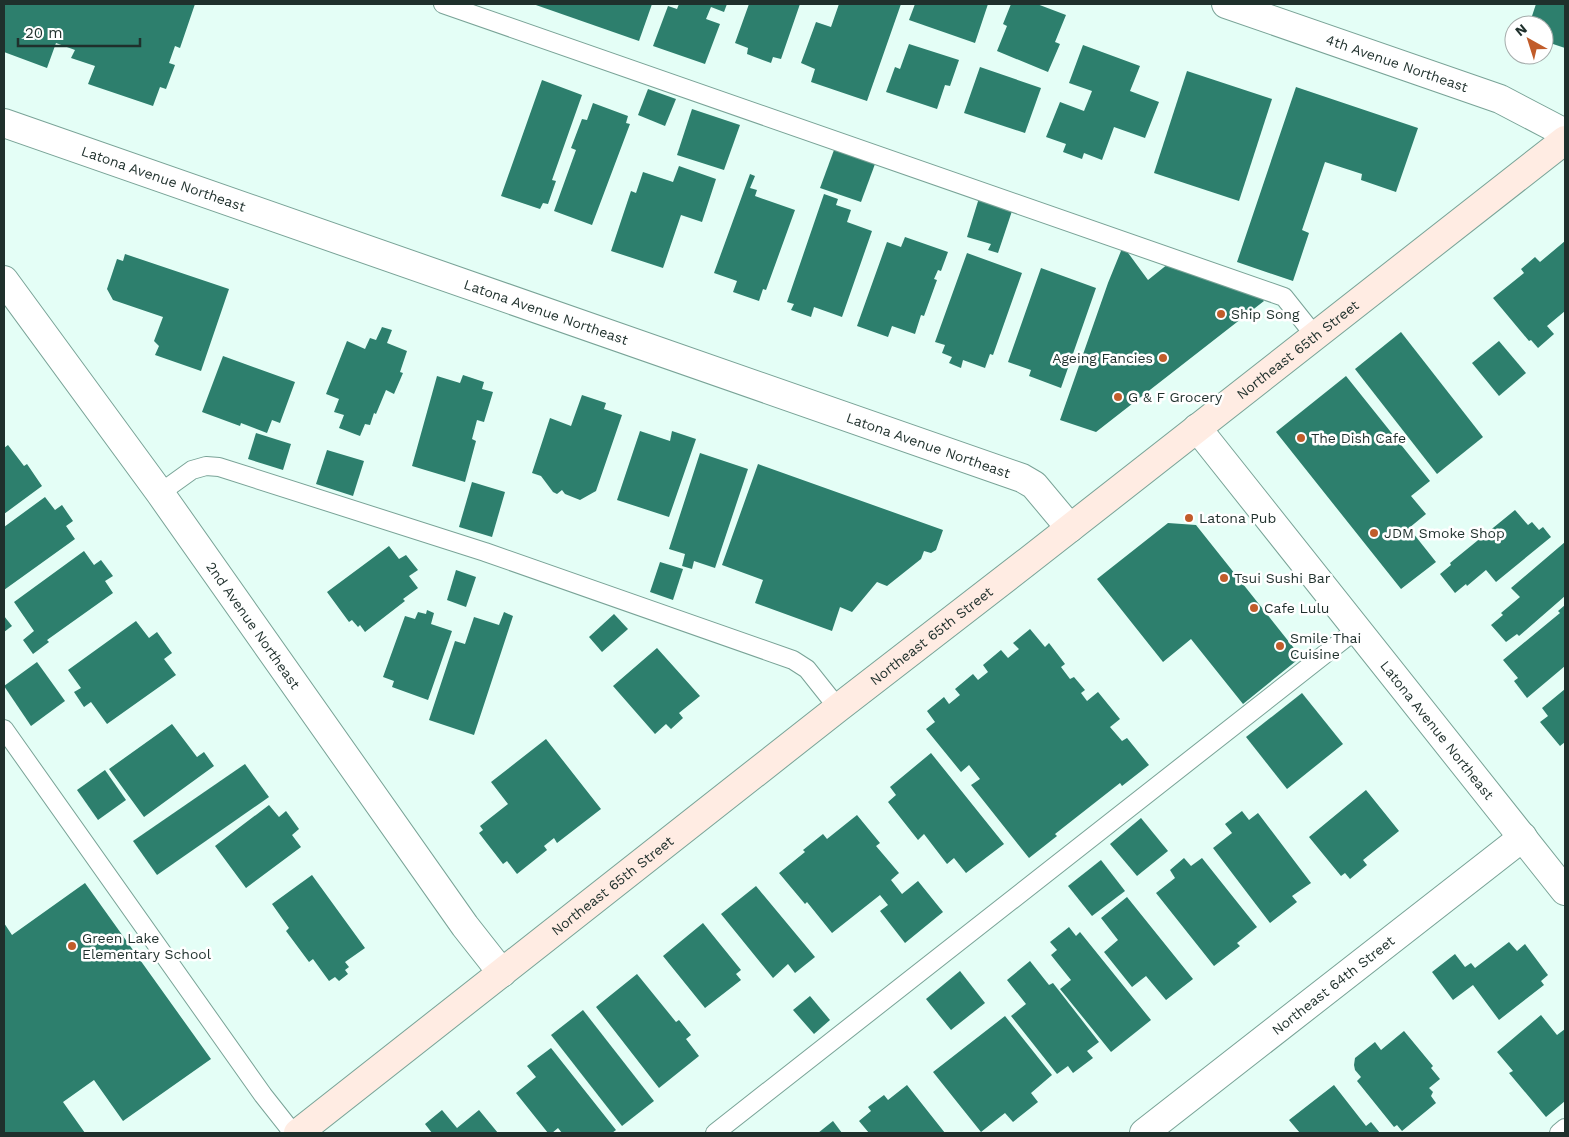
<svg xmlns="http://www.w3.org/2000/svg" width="1569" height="1137" font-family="'Work Sans',sans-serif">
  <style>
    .building { fill: #2d7f6d }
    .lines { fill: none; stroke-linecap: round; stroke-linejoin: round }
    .service-casing { stroke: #79a397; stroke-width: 20 }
    .minor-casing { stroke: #79a397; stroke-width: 30 }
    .tertiary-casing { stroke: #79a397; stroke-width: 30 }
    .secondary-casing { stroke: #79a397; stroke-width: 30 }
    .service { stroke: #fff; stroke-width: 18 }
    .minor { stroke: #fff; stroke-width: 28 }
    .tertiary { stroke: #fff; stroke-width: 28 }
    .secondary { stroke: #ffece3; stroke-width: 28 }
    .poi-dot { fill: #c15c2a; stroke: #fff; stroke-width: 2 }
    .labels { text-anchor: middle; stroke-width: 5; stroke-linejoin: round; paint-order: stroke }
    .street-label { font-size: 14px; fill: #1f302c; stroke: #fff }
    .poi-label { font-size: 14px; fill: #1f302c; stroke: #fff; text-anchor: start }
  </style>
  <rect width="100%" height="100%" fill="#e4fef6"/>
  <g class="building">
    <polygon points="4,4 195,4 180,48 175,46 169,63 175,65 166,89 160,87 153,106 88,84 95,66 71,58 75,50 56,43 47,68 4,52"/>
    <polygon points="533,4 652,4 639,41"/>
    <polygon points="679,4 727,4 724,12 711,7 706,19 720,24 705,64 653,46 668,6 677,9"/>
    <polygon points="749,4 800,4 781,59 773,57 771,63 747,54 748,48 735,43"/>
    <polygon points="839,4 901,4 867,101 811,82 815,69 801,63 816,22 831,27"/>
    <polygon points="915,4 988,4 975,43 909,20"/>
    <polygon points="1011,4 1037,4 1066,15 1055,42 1060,44 1048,72 997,51 1007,26 1003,24"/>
    <polygon points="1536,4 1565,4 1565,48 1544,41 1544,25 1529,25"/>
    <polygon points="909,44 959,60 950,86 945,85 937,109 886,92 895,67 900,69"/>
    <polygon points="1083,45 1140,66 1130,91 1159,102 1145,138 1114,127 1102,160 1084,153 1082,159 1063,152 1066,144 1046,137 1060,102 1084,111 1092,91 1069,83"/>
    <polygon points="980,67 1041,88 1025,133 964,113"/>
    <polygon points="1187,71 1272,99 1239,201 1154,173"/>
    <polygon points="542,80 582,95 552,180 556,181 548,204 543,203 540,209 501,196"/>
    <polygon points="1296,87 1418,128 1396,192 1361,180 1362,174 1325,162 1302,230 1309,233 1293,281 1237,262"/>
    <polygon points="648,89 676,99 665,126 638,115"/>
    <polygon points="593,103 628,116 626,123 630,124 592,225 554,211 576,150 571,148 582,119 587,120"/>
    <polygon points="692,109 740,125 724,170 677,155"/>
    <polygon points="834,150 875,164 861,202 820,188"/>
    <polygon points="679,166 716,179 702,222 681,215 663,268 611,251 631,191 636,193 643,172 673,182"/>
    <polygon points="750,174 755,176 750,188 757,190 755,196 795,210 766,290 763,289 759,301 733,292 737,281 714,273"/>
    <polygon points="824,194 838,199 836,205 851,210 847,222 872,231 842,317 814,307 811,317 791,310 794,304 787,302"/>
    <polygon points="979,198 1013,208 998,253 988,250 991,244 967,237"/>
    <polygon points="905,237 948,252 941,271 938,270 934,279 937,280 924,316 921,315 915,334 892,326 888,337 857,326 887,242 901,247"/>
    <polygon points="1565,241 1565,311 1547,326 1554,334 1538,348 1531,340 1529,341 1493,298 1524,273 1521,269 1535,257 1540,262"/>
    <polygon points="1123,246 1148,280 1173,260 1254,288 1264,301 1096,432 1060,420 1108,283"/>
    <polygon points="967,253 1022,273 993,355 990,354 985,368 963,360 961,368 949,363 952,357 942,353 945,345 935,342"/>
    <polygon points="125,254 229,289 201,371 155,355 159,346 154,341 163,317 113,300 107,289 117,259 123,261"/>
    <polygon points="1041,268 1096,288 1061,388 1029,376 1031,370 1008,362"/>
    <polygon points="382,327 392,330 387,343 407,351 400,372 403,373 394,394 386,390 376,414 374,413 370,425 365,424 360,436 339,428 344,415 334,412 339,399 326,394 347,341 365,349 370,338 376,340"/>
    <polygon points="1401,332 1483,437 1437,474 1355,369"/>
    <polygon points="1499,341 1526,373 1499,396 1472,363"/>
    <polygon points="223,356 295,382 280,423 272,420 267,433 241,423 240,426 202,412"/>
    <polygon points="463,375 484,382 482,389 493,392 484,422 477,420 472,439 476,441 465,482 412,466 437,376 460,383"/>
    <polygon points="1346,376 1430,481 1411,496 1426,514 1409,528 1436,562 1401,589 1276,432"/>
    <polygon points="582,395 606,403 604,409 622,415 596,491 580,500 565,494 562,490 557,494 553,492 541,476 532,473 550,418 571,426"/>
    <polygon points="640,431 670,441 672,431 696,439 669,517 617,500"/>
    <polygon points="256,433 291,444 283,470 248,459"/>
    <polygon points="8,445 24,466 27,464 42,486 4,514 4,448"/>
    <polygon points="327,450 364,461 353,496 316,484"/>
    <polygon points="700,453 748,469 715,568 694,561 692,569 682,566 685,554 669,549"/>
    <polygon points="758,464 943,530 936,550 931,553 924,551 921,559 887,586 877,582 852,612 840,607 832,631 755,603 763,580 722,565"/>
    <polygon points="472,482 505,492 492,537 459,527"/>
    <polygon points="45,497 55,510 62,505 73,521 66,526 75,539 4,590 4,527"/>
    <polygon points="1515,510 1528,525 1532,522 1539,530 1543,527 1551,537 1496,582 1486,570 1467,586 1466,584 1455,593 1440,574 1451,565 1450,563"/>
    <polygon points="1168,523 1196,525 1301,657 1243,704 1191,639 1163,662 1097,579"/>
    <polygon points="1565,542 1565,596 1519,636 1517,634 1506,642 1491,625 1503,615 1501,613 1520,597 1511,588"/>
    <polygon points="389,546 399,559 406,555 418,570 409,576 418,588 403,599 405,601 365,632 360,625 358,627 352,620 349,622 327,592"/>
    <polygon points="84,551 94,565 101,560 113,576 105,581 113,593 47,640 49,642 33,654 23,640 34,631 14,602"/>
    <polygon points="660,562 683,569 673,600 650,592"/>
    <polygon points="456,570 476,577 466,607 447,600"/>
    <polygon points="1565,605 1565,666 1527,698 1514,681 1518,678 1503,660 1560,613 1558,611"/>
    <polygon points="427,610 434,613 431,624 452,631 428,700 392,687 394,681 383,677 405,616 415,619 418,612 426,614"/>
    <polygon points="504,612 513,616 474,735 429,720 455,641 465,644 474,617 499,625"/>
    <polygon points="614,614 628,629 602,652 589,637"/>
    <polygon points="4,616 12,626 4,632"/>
    <polygon points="136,621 149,638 157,632 172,653 164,659 176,675 107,724 91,702 84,707 74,692 81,688 68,670"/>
    <polygon points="1030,629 1045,647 1049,643 1065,664 1061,667 1070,679 1074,677 1085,690 1081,693 1087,701 1098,692 1120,719 1110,727 1122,741 1127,738 1149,765 1122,786 1120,783 1055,834 1057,836 1029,858 971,785 980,779 969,765 961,772 926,729 935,722 927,711 944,697 949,704 960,695 955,689 973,674 978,680 988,672 983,665 1001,650 1008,658 1019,649 1013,643"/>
    <polygon points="657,648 700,696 679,713 683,718 671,729 666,724 655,734 613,686"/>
    <polygon points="37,662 65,701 31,726 4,686"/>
    <polygon points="1565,689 1565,742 1560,746 1540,722 1548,716 1542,708"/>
    <polygon points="1302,693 1343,744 1287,789 1246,737"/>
    <polygon points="172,724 197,757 204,752 214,766 144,817 109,769"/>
    <polygon points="546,739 601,809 557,843 554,838 544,846 547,850 517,874 507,861 503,864 479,833 483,830 480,826 508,804 491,782"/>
    <polygon points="931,753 1004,844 966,873 954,858 947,864 924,834 918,840 888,802 896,795 890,787"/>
    <polygon points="245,764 269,797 157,875 133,841"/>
    <polygon points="105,770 126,800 98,820 77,790"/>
    <polygon points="1366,790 1399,831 1363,860 1367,865 1350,879 1345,873 1341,876 1309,837"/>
    <polygon points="269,805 279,817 286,811 299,829 292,835 301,847 246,888 215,846"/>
    <polygon points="1242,811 1249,820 1258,813 1311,883 1292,896 1297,902 1270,923 1213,848 1232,833 1225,824"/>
    <polygon points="857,815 880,843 876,846 899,873 891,880 902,894 918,881 943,912 905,943 880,911 888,905 880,895 832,933 807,902 805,904 779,873 805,852 803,850 823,834 827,839"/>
    <polygon points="1141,818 1168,851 1137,876 1110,844"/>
    <polygon points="1184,858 1191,866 1202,858 1257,927 1237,943 1240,946 1214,966 1156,893 1175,878 1170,870"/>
    <polygon points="1101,860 1125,891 1092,916 1068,886"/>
    <polygon points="312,875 365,948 345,962 349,967 345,970 348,974 339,981 335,977 329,981 313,959 309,962 286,931 289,928 272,904"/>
    <polygon points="85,883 211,1059 123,1121 94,1080 63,1102 85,1133 4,1133 4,923 12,935"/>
    <polygon points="756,886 815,957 795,973 788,964 773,978 721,914"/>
    <polygon points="1127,897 1193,979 1166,1000 1146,976 1132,987 1104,952 1118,940 1101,918"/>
    <polygon points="703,923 741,970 736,974 741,980 705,1008 663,956"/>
    <polygon points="1069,927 1076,936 1080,932 1151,1020 1111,1052 1060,989 1071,980 1051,955 1057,950 1050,942"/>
    <polygon points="1509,942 1517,951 1525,944 1548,975 1541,981 1544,985 1499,1020 1473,985 1453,1000 1432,972 1455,954 1465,967 1471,963 1475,968"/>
    <polygon points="1030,961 1049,985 1053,983 1099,1042 1087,1051 1093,1058 1073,1073 1068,1066 1057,1074 1011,1016 1026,1004 1007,980"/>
    <polygon points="960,971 985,1003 951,1030 926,999"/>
    <polygon points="637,974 676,1022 679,1020 691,1035 686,1039 699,1056 659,1088 596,1007"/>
    <polygon points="810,996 830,1020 814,1034 793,1010"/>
    <polygon points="583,1010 654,1101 622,1126 551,1035"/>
    <polygon points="1541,1015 1557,1035 1565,1029 1565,1101 1546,1117 1509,1073 1513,1071 1497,1052"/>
    <polygon points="1005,1016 1052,1075 1031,1093 1038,1102 1013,1122 1005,1113 981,1132 933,1072"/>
    <polygon points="1404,1031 1433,1066 1431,1068 1440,1079 1429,1088 1433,1092 1431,1096 1436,1103 1402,1131 1397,1125 1394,1127 1357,1081 1361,1077 1355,1070 1354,1065 1355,1058 1375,1042 1381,1050"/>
    <polygon points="551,1048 616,1130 612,1133 562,1133 558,1128 552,1133 548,1133 516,1093 536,1077 527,1066"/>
    <polygon points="907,1085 945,1133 869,1133 859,1121 871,1111 868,1107 884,1095 888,1100"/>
    <polygon points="1334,1085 1366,1126 1371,1122 1380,1133 1300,1133 1289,1120"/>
    <polygon points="442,1110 457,1128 479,1110 498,1133 432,1133 425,1124"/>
    <polygon points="833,1121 842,1133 818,1133"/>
  </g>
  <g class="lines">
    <g class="service-casing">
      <g id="service">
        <polyline points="443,4 1284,297 1315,336"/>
        <polyline points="160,493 192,470 206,466 219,467 485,552 793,660 807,669 838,708"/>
        <polyline points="4,729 263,1095 293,1133"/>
        <polyline points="715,1133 1357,629"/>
        <polyline points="1559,1133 1565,1128"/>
      </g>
    </g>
    <g class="minor-casing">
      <g id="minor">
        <path id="s1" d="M1226 4 1500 99 1565 133"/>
        <path id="s2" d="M4 280 160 493 465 926 502 973"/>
        <path id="s3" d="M1144 1133 1523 837"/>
      </g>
    </g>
    <g class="tertiary-casing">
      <g id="tertiary">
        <path id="s4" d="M4 123 1022 478 1034 485 1070 528"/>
        <path id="s5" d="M1197 428 1565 891"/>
      </g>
    </g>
    <g class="secondary-casing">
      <g id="secondary">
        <path id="s6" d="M298 1133 838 708 1028 561 1565 140"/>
      </g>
    </g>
    <use href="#service" class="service"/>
    <use href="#minor" class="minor"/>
    <use href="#tertiary" class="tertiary"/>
    <use href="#secondary" class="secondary"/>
  </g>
  <g class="poi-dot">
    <circle cx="1221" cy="314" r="5"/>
    <circle cx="1163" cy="358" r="5"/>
    <circle cx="1118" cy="397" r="5"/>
    <circle cx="1301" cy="438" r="5"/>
    <circle cx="1189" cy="518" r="5"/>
    <circle cx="1374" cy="533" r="5"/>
    <circle cx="1224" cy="578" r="5"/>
    <circle cx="1254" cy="608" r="5"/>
    <circle cx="1280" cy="646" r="5"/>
    <circle cx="72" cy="946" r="5"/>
  </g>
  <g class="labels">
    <g class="street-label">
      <text dy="5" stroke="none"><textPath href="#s1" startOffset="181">4th Avenue Northeast</textPath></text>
      <text dy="5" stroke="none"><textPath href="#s4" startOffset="169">Latona Avenue Northeast</textPath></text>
      <text dy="5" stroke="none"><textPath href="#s4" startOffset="574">Latona Avenue Northeast</textPath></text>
      <text dy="5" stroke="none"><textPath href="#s6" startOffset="1270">Northeast 65th Street</textPath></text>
      <text dy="5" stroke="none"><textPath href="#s4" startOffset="979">Latona Avenue Northeast</textPath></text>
      <text dy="5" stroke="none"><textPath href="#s2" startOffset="426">2nd Avenue Northeast</textPath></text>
      <text dy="5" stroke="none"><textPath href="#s6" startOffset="805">Northeast 65th Street</textPath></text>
      <text dy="5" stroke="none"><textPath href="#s5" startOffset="386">Latona Avenue Northeast</textPath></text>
      <text dy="5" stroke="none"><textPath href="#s6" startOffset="400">Northeast 65th Street</textPath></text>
      <text dy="5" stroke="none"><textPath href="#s3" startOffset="240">Northeast 64th Street</textPath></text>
    </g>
    <g class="poi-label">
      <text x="1231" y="319">Ship Song</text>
      <text x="1153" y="363" text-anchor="end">Ageing Fancies</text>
      <text x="1128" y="402">G &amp; F Grocery</text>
      <text x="1311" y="443">The Dish Cafe</text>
      <text x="1199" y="523">Latona Pub</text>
      <text x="1384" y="538">JDM Smoke Shop</text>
      <text x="1234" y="583">Tsui Sushi Bar</text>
      <text x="1264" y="613">Cafe Lulu</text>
      <text x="1290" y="643">Smile Thai<tspan x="1290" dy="16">Cuisine</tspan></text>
      <text x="82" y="943">Green Lake<tspan x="82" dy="16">Elementary School</tspan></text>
    </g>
  </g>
  <rect width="1569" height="1137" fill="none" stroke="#1f302c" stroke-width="10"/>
  <g transform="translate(1529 40) rotate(321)"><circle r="24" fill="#ffffff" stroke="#a5acab"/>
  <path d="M0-4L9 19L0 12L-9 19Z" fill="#c15c2a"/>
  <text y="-8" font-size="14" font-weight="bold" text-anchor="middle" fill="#1f302c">N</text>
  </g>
  <path d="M18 38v8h122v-8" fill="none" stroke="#1f302c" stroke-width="2.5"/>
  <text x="25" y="38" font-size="15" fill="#1f302c" stroke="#ffffff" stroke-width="4" paint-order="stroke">20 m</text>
</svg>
